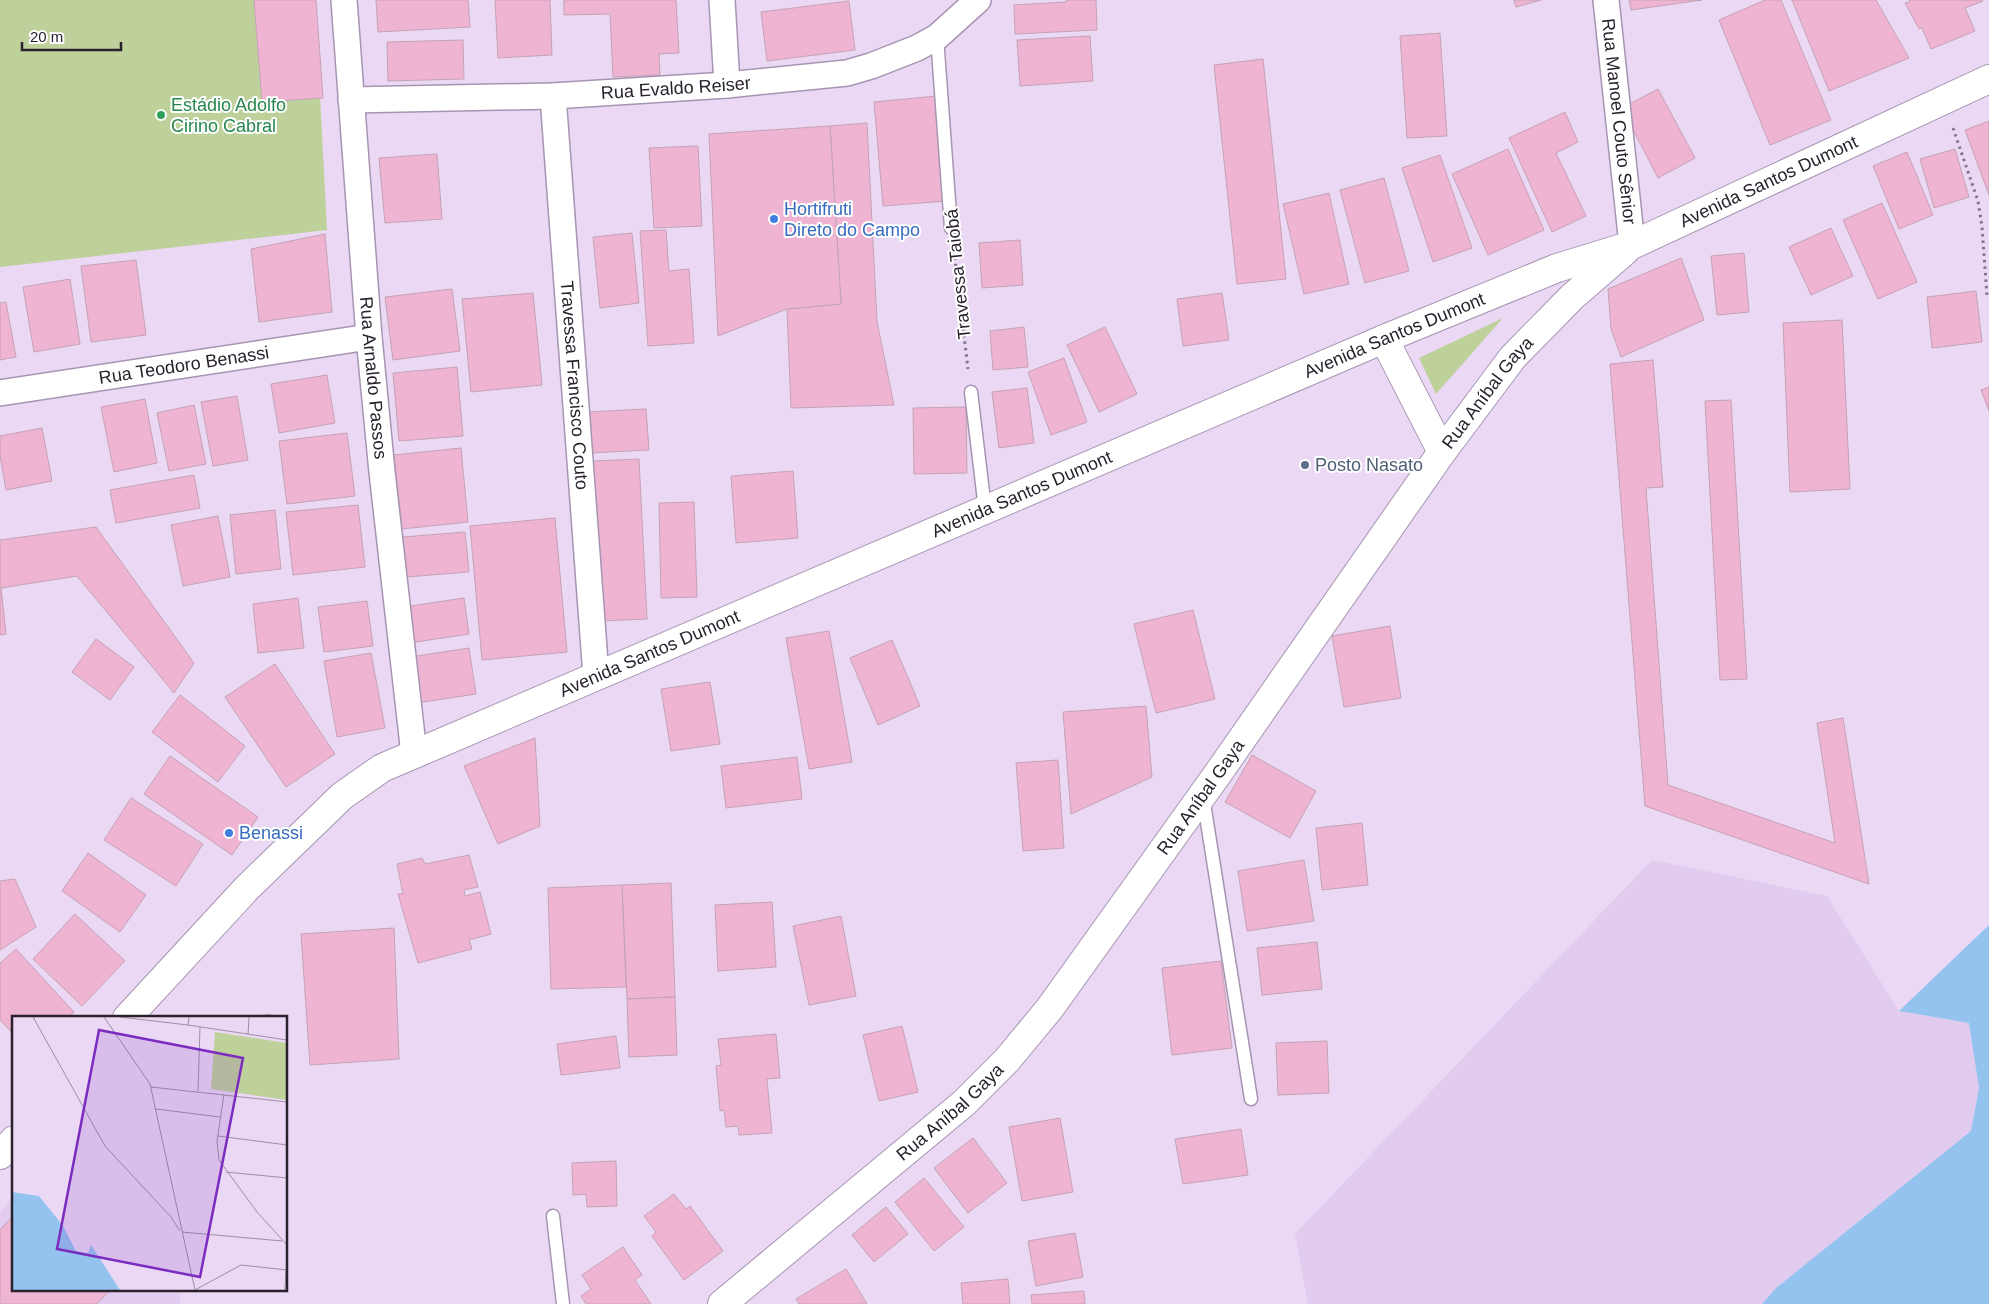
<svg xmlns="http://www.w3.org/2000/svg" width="1989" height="1304" font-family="Arial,sans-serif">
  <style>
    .built { fill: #e1cbef }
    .green { fill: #bfd19a }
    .water { fill: #95c3f0 }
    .building { fill: #f0b4d3; stroke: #c4a3b3 }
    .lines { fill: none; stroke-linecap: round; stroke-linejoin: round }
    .lane-casing { stroke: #a695b1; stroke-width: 15 }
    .street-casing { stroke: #a695b1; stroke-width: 28 }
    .secondary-casing { stroke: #a695b1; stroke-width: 30 }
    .path { stroke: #82768a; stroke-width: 3; stroke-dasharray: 2.5 4; stroke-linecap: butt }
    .lane { stroke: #fff; stroke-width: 12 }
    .street { stroke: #fff; stroke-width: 25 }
    .secondary { stroke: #fff; stroke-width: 28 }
    .leisure-dot { fill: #2e9e5b; stroke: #fff; stroke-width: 2 }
    .shop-dot { fill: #3f7fe0; stroke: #fff; stroke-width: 2 }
    .service-dot { fill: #5c6f8a; stroke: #fff; stroke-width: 2 }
    .labels { text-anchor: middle; stroke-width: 4; stroke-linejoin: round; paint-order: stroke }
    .street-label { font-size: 18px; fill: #29222d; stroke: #fff }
    .leisure-label { font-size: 18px; fill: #27864d; stroke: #fff; text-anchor: start }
    .shop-label { font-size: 18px; fill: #366cbe; stroke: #fff; text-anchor: start }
    .service-label { font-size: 18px; fill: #4e5e75; stroke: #fff; text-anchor: start }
    .inset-road { fill: none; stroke: #9d8fa5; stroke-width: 1 }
    .view { fill: #7b2cbf; fill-opacity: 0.15; stroke: #7b2cbf; stroke-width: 2.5 }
    .inset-edge { fill: none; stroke: #29222d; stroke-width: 2.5 }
  </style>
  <rect width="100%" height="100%" fill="#ead8f5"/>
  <g class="built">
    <polygon points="1652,860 1827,896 1899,1011 1969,1023 1979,1088 1971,1131 1776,1288 1762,1304 1308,1304 1295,1234"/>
    <polygon points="14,1196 14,1290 179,1290 180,1304 0,1304 0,1212"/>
  </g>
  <g class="green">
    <polygon points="0,0 315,0 327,230 0,267"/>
    <polygon points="1503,318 1436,394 1419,358"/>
  </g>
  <polygon class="water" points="1989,925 1989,1304 1762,1304 1776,1288 1971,1131 1979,1088 1969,1023 1899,1011"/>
  <g class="building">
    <polygon points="254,0 316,0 323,98 262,102"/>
    <polygon points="376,0 468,0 470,27 378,32"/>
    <polygon points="495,0 550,0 552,55 498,58"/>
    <polygon points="564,0 676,0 679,53 659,54 660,75 613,77 610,14 564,15"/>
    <polygon points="1066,0 1096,0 1097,30 1015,34 1014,5 1066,2"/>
    <polygon points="1514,0 1541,0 1516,7"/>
    <polygon points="1629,0 1702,0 1631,10"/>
    <polygon points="1765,0 1781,0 1831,120 1770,145 1719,20"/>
    <polygon points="1792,0 1876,0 1909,58 1829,91"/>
    <polygon points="1909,0 1982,0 1983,1 1965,8 1975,31 1931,49 1922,28 1919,29 1905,3 1910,2"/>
    <polygon points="849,1 855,50 767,61 761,12"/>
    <polygon points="1440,33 1447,136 1407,138 1400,36"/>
    <polygon points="1090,36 1093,81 1020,86 1017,40"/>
    <polygon points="463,40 464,79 388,81 387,42"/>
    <polygon points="1263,59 1286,279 1237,284 1214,65"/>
    <polygon points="1658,89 1695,158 1658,178 1622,108"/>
    <polygon points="937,96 946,201 883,206 874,102"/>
    <polygon points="1565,112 1578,142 1556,153 1586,216 1552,232 1509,138"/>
    <polygon points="1989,121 1989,195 1965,130"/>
    <polygon points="867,123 877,322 894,405 791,408 787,309 841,304 830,126"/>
    <polygon points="830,126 841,304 787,309 718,336 709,134"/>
    <polygon points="698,146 702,226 654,228 649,148"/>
    <polygon points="1508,149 1544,230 1488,255 1452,174"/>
    <polygon points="1955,149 1969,197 1934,208 1920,159"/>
    <polygon points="1907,152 1933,215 1899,229 1873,166"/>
    <polygon points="437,154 442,219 385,223 379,158"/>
    <polygon points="1440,155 1472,248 1433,262 1402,168"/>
    <polygon points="1384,178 1409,271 1365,283 1340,190"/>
    <polygon points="1329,193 1349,284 1304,294 1283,204"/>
    <polygon points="1882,203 1917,282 1878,299 1843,220"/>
    <polygon points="1831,228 1853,276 1811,295 1789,247"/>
    <polygon points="666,230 669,271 689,269 694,343 648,346 640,231"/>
    <polygon points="632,233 639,303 600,308 593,237"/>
    <polygon points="325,234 332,312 259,322 251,249"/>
    <polygon points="1020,240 1023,285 982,288 979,243"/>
    <polygon points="1744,253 1749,312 1717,315 1711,256"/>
    <polygon points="1681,258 1704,320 1621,357 1611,329 1608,289"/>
    <polygon points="136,260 146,335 91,342 81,266"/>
    <polygon points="70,279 80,344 34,352 23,287"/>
    <polygon points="452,289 460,351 393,360 385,297"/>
    <polygon points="1976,291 1982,342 1932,348 1927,297"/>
    <polygon points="533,293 542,385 471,392 462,299"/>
    <polygon points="1222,293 1229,340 1183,346 1177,299"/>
    <polygon points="6,302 16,357 0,360 0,303"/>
    <polygon points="1842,320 1850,489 1790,492 1783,323"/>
    <polygon points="1024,327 1028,367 993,370 990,331"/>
    <polygon points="1105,327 1137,394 1099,412 1067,345"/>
    <polygon points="1064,358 1087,422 1051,435 1028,372"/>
    <polygon points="1653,360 1663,487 1646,488 1668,785 1835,843 1817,723 1843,718 1869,884 1645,806 1610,364"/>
    <polygon points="457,367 463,436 399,441 393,373"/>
    <polygon points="327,375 335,423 279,433 271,384"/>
    <polygon points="1989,387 1989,411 1981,390"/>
    <polygon points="1027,388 1034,443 999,448 992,392"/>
    <polygon points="237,396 248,460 213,466 201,402"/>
    <polygon points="145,399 157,463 114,472 101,407"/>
    <polygon points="1731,400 1747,679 1720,680 1705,401"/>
    <polygon points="194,405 206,464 169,471 157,413"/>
    <polygon points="966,407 967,473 914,474 913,408"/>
    <polygon points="646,409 649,450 591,453 588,412"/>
    <polygon points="42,428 52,481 6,490 0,456 0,436"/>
    <polygon points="347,433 355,496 287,504 279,441"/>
    <polygon points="461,448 468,522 402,529 394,455"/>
    <polygon points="639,459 647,619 601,621 593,461"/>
    <polygon points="793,471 798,538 736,543 731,476"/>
    <polygon points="194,475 200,508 116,523 110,490"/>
    <polygon points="694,502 697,597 661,598 659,503"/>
    <polygon points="358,505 365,567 293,575 286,512"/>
    <polygon points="275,510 281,569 236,574 230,515"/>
    <polygon points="218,516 230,577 183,586 171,525"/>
    <polygon points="555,518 567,652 482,660 470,526"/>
    <polygon points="96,527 194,663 174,693 77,576 1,588 6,634 0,635 0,540"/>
    <polygon points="465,532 469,572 406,577 403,537"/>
    <polygon points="298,598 304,648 258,653 253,604"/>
    <polygon points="464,598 469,634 409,643 404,607"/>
    <polygon points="367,601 373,646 324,652 318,607"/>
    <polygon points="1193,610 1215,699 1156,713 1134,624"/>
    <polygon points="1390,626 1401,698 1344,707 1332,636"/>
    <polygon points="829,631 852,762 809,769 786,638"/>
    <polygon points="96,639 134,667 110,700 72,672"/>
    <polygon points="892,640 920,706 878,725 850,658"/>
    <polygon points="469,648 476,694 417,703 410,657"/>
    <polygon points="371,653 385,728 337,737 324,661"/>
    <polygon points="275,664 335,754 286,787 225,697"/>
    <polygon points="710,682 720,744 671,751 661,689"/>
    <polygon points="180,695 245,746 218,782 152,732"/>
    <polygon points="1146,706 1152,777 1071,814 1063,712"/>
    <polygon points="535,738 540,826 498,844 464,766"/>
    <polygon points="1252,755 1316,791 1290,838 1225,802"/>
    <polygon points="170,756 258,817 232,855 144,794"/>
    <polygon points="797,757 802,799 726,808 721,766"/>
    <polygon points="1058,760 1064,848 1023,851 1016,763"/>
    <polygon points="131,798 203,844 176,886 104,840"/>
    <polygon points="1362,823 1368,885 1322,890 1316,828"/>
    <polygon points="88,853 146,895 120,932 62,891"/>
    <polygon points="469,855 478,887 464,890 465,896 480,892 491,934 469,940 472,949 418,963 398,894 403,894 397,864 422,858 425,864"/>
    <polygon points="1304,860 1314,921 1247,931 1238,871"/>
    <polygon points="15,879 36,927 0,950 0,881"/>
    <polygon points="671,883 675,997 627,999 622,885"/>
    <polygon points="622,885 626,987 551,989 548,888"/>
    <polygon points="772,902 776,967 718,971 715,905"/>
    <polygon points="75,914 125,961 82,1006 33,959"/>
    <polygon points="841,916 856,996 809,1005 793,926"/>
    <polygon points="394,928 399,1059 310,1065 301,934"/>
    <polygon points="1317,942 1322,989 1262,995 1257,948"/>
    <polygon points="16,949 74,1012 68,1018 14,1018 14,1035 0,1020 0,963"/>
    <polygon points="1221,961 1232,1048 1172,1055 1162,968"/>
    <polygon points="675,997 677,1055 629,1057 627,999"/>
    <polygon points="270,1014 270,1018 246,1018 254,1017"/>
    <polygon points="902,1026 918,1092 879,1101 863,1035"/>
    <polygon points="776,1034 780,1078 767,1079 772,1133 739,1135 738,1126 726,1127 724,1110 720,1111 716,1066 721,1065 718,1039"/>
    <polygon points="616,1036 620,1068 561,1075 557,1044"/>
    <polygon points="1327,1041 1329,1093 1278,1095 1276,1043"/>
    <polygon points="1060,1118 1073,1192 1022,1201 1009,1127"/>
    <polygon points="1241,1129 1248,1175 1183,1184 1175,1139"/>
    <polygon points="973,1138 1007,1183 968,1213 934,1168"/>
    <polygon points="616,1161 617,1206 587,1207 586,1194 573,1195 572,1163"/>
    <polygon points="924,1178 964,1227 934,1251 895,1202"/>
    <polygon points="674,1194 686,1209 690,1206 723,1251 684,1280 652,1236 656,1232 644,1216"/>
    <polygon points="886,1207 908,1234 874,1262 852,1235"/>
    <polygon points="14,1215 14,1290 110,1290 97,1304 0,1304 0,1230"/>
    <polygon points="1075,1233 1083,1277 1036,1286 1028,1241"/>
    <polygon points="623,1247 642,1275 635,1280 651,1304 586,1304 581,1296 591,1289 582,1275"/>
    <polygon points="846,1269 867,1304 799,1304 796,1299"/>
    <polygon points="1008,1279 1010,1304 963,1304 961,1283"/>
    <polygon points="1084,1291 1085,1304 1032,1304 1031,1295"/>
  </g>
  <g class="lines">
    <g class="lane-casing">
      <g id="lane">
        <polyline points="937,37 951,228"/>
        <polyline points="971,392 985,509"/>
        <polyline points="1203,797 1251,1099"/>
        <polyline points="553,1216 563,1304"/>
      </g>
    </g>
    <g class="street-casing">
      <g id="street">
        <path id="s1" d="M344 0 369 337 382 472 414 754"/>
        <polyline points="722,0 727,85"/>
        <path id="s2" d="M1606 0 1632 245"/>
        <path id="s3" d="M553 96 596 676"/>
        <path id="s4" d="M351 100 553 96 727 85 847 73 871 66 917 48 937 37 978 0"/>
        <path id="s5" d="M0 393 369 337"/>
      </g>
    </g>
    <g class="secondary-casing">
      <g id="secondary">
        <polyline points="1384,339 1442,452"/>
        <path id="s6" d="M127 1018 247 888 342 796 382 768 1384 339 1557 268 1632 245 1989 79"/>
        <polyline points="0,1155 14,1140"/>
        <path id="s7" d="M722 1304 964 1103 1007 1060 1050 1008 1219 772 1442 452 1513 357 1572 297 1625 251"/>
      </g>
    </g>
    <g class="path">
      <polyline points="1953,128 1978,201 1982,227 1987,296"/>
      <polyline points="954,251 968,369"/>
    </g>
    <use href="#lane" class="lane"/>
    <use href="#street" class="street"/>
    <use href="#secondary" class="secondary"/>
  </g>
  <circle class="leisure-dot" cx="161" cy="115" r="5"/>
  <g class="shop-dot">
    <circle cx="774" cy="219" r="5"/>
    <circle cx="229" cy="833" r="5"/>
  </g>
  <circle class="service-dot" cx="1305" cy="465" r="5"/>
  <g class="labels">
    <g class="street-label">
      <text dy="6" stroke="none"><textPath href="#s4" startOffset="325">Rua Evaldo Reiser</textPath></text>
      <text dy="6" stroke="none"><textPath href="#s2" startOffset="122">Rua Manoel Couto Sênior</textPath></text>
      <text dy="6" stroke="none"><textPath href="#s6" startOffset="1864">Avenida Santos Dumont</textPath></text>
      <text transform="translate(958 274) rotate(-96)" y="6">Travessa Taiobá</text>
      <text dy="6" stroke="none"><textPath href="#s6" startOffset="1459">Avenida Santos Dumont</textPath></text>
      <text dy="6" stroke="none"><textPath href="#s5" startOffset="186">Rua Teodoro Benassi</textPath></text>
      <text dy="6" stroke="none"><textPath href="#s1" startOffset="379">Rua Arnaldo Passos</textPath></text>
      <text dy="6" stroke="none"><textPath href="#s3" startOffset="290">Travessa Francisco Couto</textPath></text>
      <text dy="6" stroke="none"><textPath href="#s7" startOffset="1198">Rua Aníbal Gaya</textPath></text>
      <text dy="6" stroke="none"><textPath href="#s6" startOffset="1054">Avenida Santos Dumont</textPath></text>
      <text dy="6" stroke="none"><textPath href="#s6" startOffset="649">Avenida Santos Dumont</textPath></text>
      <text dy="6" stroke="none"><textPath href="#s7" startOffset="702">Rua Aníbal Gaya</textPath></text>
      <text dy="6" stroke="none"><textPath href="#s7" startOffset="298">Rua Aníbal Gaya</textPath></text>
    </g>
    <g class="leisure-label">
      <text x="171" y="111">Estádio Adolfo<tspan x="171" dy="21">Cirino Cabral</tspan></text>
    </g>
    <g class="shop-label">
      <text x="784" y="215">Hortifruti<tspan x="784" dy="21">Direto do Campo</tspan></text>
      <text x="239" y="839">Benassi</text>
    </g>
    <g class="service-label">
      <text x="1315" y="471">Posto Nasato</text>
    </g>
  </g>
  <g transform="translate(12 1016)">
    <rect width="275" height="275" fill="#ead8f5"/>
    <path d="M203 16 275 27V84L199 73Z" fill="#bfd19a"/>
    <path d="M0 176 27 180 51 210 64 235 76 237 79 229 108 274H0Z" fill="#95c3f0"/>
    <path class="inset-road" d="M21 1 93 130 159 201 168 215M92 1 138 68 183 274M108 1 176 9 177 1M176 9 275 24M236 19 237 1M139 71 275 86M186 75 188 11M212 78 205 125 207 144 245 196 275 229M144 93 208 101M206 120 275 129M214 156 275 162M170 216 270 225M183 274 229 249 275 254M273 274 274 254"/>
    <path class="view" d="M87 14 231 42 188 261 45 233Z"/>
    <rect width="275" height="275" class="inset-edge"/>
  </g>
  <path d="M22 42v8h99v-8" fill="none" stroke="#29222d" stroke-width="2.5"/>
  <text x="30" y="42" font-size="15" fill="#29222d" stroke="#ffffff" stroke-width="4" paint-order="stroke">20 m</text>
</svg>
